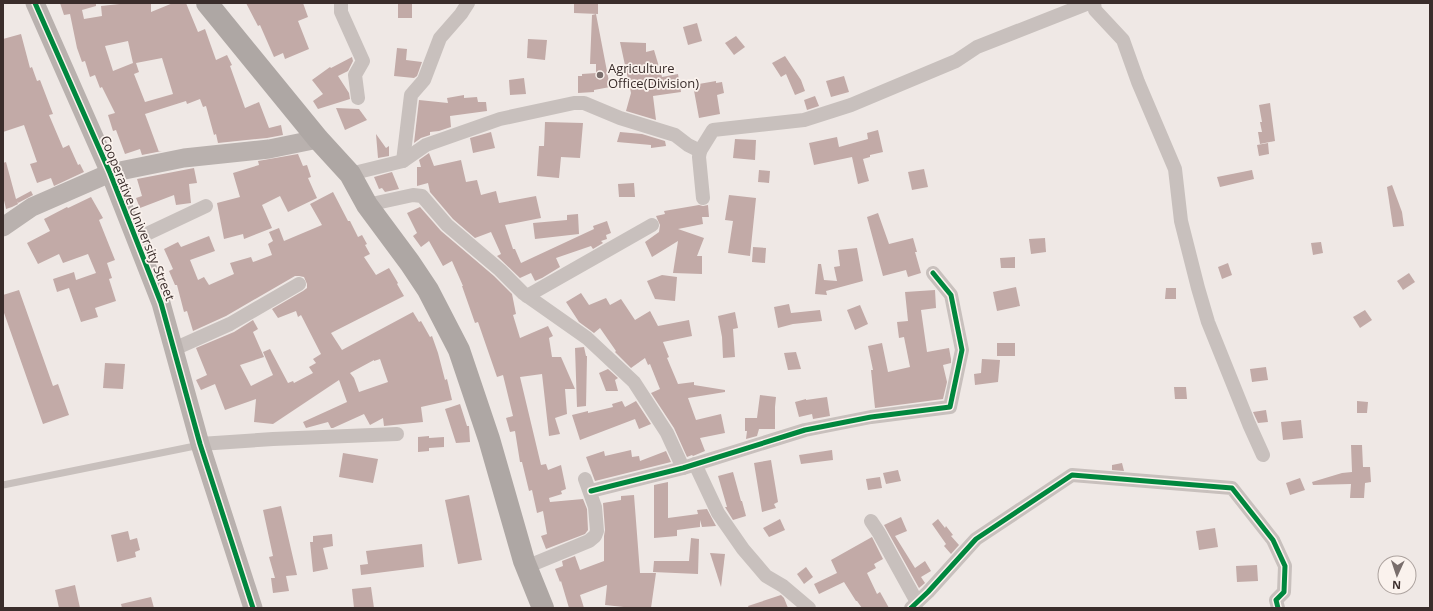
<svg xmlns="http://www.w3.org/2000/svg" width="1433" height="611" font-family="'Open Sans',sans-serif">
  <style>
    .building { fill: #c2aaa7; fill-rule: evenodd }
    .lines { fill: none; stroke-linecap: round; stroke-linejoin: round }
    .lane { stroke: #c8c0bd; stroke-width: 7 }
    .street { stroke: #c8c0bd; stroke-width: 14 }
    .secondary { stroke: #b9b1ae; stroke-width: 19 }
    .highway { stroke: #aea7a4; stroke-width: 22 }
    .cycleway-casing { stroke: #faf2ed; stroke-width: 8 }
    .cycleway { stroke: #00873e; stroke-width: 5 }
    .poi-dot { fill: #796e6c; stroke: #faf2ed; stroke-width: 1.5 }
    .labels { text-anchor: middle; stroke-width: 3.5; stroke-linejoin: round; paint-order: stroke }
    .poi-label { font-size: 13px; fill: #3a2d2b; stroke: #faf2ed; text-anchor: start }
    .street-label { font-size: 13px; fill: #3a2d2b; stroke: #faf2ed }
  </style>
  <rect width="100%" height="100%" fill="#efe8e5"/>
  <g class="building">
    <path d="M60 3H96V6L82 10 84 19 102 16 101 6 129 3H151V12L173 3H186L198 32 205 29 216 60 227 55 232 65 230 66 245 108 259 102 269 128 281 125 283 135 267 138 218 143 216 134 214 135 206 106 203 107 200 99 187 104 186 101 145 114 159 152 162 151 142 155 140 149 125 154 116 130 113 131 108 115 115 113 102 87 100 88 95 75 90 77 85 61 82 62 77 48 70 14 64 15ZM128 41 133 63 113 71 105 46ZM162 58 173 94 145 102 134 74 139 72 136 63Z"/>
    <polygon points="246,3 303,3 308,17 298,21 309,49 285,59 283,53 274,57 260,25 258,26"/>
    <rect x="398" y="3" width="14" height="15"/>
    <polygon points="574,3 598,3 598,14 574,13"/>
    <polygon points="596,14 610,87 594,90 594,92 578,93 578,76 582,76 582,74 596,73 596,64 590,64 592,15"/>
    <polygon points="697,23 702,41 688,45 683,27"/>
    <polygon points="21,34 30,68 32,67 37,81 40,80 53,114 49,115 63,148 69,145 78,165 80,164 84,172 54,186 51,178 37,183 30,164 37,162 24,125 3,132 3,39"/>
    <polygon points="736,36 745,47 734,55 725,43"/>
    <polygon points="528,39 547,40 545,60 527,58"/>
    <polygon points="620,42 646,43 646,52 654,50 662,77 678,74 681,92 653,96 656,120 626,111 631,93"/>
    <polygon points="397,48 407,49 406,60 422,62 417,76 414,78 394,76"/>
    <polygon points="785,56 801,80 805,91 795,95 786,74 781,77 772,63"/>
    <polygon points="352,57 353,61 348,71 338,76 349,93 350,99 318,109 313,101 323,94 312,80 330,67 331,68"/>
    <polygon points="844,76 849,92 831,97 826,81"/>
    <polygon points="524,78 526,94 510,95 509,80"/>
    <polygon points="716,81 716,83 722,82 724,93 717,95 720,114 699,118 693,85"/>
    <polygon points="464,95 464,98 477,97 478,102 486,102 487,111 450,116 451,127 439,131 430,132 430,135 421,138 414,143 419,100 448,103 447,98"/>
    <polygon points="815,96 819,106 807,110 804,100"/>
    <polygon points="1270,103 1275,141 1260,144 1258,132 1262,132 1260,122 1262,122 1259,105"/>
    <polygon points="336,108 359,109 367,120 345,130"/>
    <polygon points="545,122 583,123 580,158 561,157 559,178 537,176 539,146 544,146"/>
    <polygon points="878,130 883,152 870,155 870,157 863,159 869,181 858,184 852,157 814,165 809,143 837,137 839,147 868,139 867,133"/>
    <polygon points="491,132 495,148 473,153 470,138"/>
    <polygon points="620,132 642,134 665,141 666,146 651,148 651,145 617,142"/>
    <polygon points="376,134 386,148 389,146 389,156 378,158"/>
    <polygon points="735,139 756,140 755,160 733,158"/>
    <polygon points="1268,143 1269,154 1259,156 1257,145"/>
    <polygon points="429,153 434,166 461,160 466,182 477,180 481,195 496,191 499,203 536,196 541,218 505,225 513,249 515,249 521,263 594,229 593,226 607,221 611,233 606,235 607,239 601,241 603,243 593,249 591,246 556,258 560,267 542,278 535,281 531,273 520,278 497,256 501,254 491,232 475,238 453,219 430,192 428,183 417,186 417,167 421,167 419,160"/>
    <polygon points="298,154 303,166 307,165 311,177 308,178 317,198 288,212 280,196 262,205 272,228 244,239 243,234 224,239 217,203 240,197 233,173 259,165 258,161"/>
    <polygon points="6,162 16,199 31,191 33,195 18,203 17,201 18,204 12,207 6,209 3,196 3,163"/>
    <polygon points="194,168 197,183 189,184 191,203 176,205 174,195 140,208 136,198 142,196 137,179"/>
    <polygon points="924,169 928,187 912,190 908,172"/>
    <polygon points="759,170 770,171 769,183 758,182"/>
    <polygon points="1252,170 1254,179 1220,187 1217,177"/>
    <polygon points="392,172 399,189 385,192 382,188 379,189 374,177"/>
    <polygon points="634,183 635,197 619,197 618,184"/>
    <polygon points="1392,185 1402,212 1404,226 1393,227 1387,187"/>
    <path d="M333 192 348 221H350L358 237 362 235 367 244 365 245 370 254 364 257 376 275 389 268 398 283 397 284 404 296 331 333 342 350 413 312 419 322 421 321 430 337 432 336 438 353 445 380 447 379 452 400 421 407 423 422 384 426 383 418 370 425 364 414 333 428H331L328 422 306 428 303 422 347 402 339 380 273 424 254 422 256 399 225 410 215 384 201 390 196 380 207 375 196 348 234 332 253 320 258 329 253 332 264 357 240 365 251 386 273 375 263 352 270 349 288 383 293 381 294 383 313 373 309 367 316 363 313 359 321 354 301 315 298 317 296 311 278 318 272 309 303 291 307 288V284L304 277 299 276H295L226 316 193 331 187 311 184 312 177 285H175L169 271 173 269 164 249 178 242 181 247 209 236 215 251 190 260 198 280 204 277 209 285 234 274 230 263 251 257 253 262 272 255 268 244 273 241 269 232 279 228 284 241 322 225 310 204ZM380 359 388 382 359 392 354 378 350 373 374 360V361Z"/>
    <polygon points="729,195 756,198 750,256 728,253 733,221 725,220"/>
    <polygon points="91,197 103,218 99,220 115,260 107,263 112,278 109,279 116,301 95,308 98,317 81,322 69,288 57,292 53,279 74,272 76,280 96,273 88,254 63,263 59,254 38,264 27,243 50,231 44,219 67,207 68,208"/>
    <polygon points="699,205 703,206 708,205 709,217 702,217 703,224 678,229 704,238 697,256 702,256 702,274 673,273 678,241 652,257 645,242 659,232 660,225 656,216 665,214 664,211"/>
    <polygon points="420,207 441,231 494,276 512,294 516,314 513,315 520,338 548,326 553,336 549,338 552,357 561,357 575,389 565,389 567,414 555,418 560,434 549,436 542,374 520,377 541,465 546,464 548,470 561,465 566,489 561,491 562,494 549,498 550,502 583,499 587,509 588,530 585,534 546,549 541,536 547,534 543,511 537,513 532,490 529,491 522,462 520,462 515,431 510,432 506,418 513,416 503,375 497,377 478,322 475,323 462,286 463,286 452,261 443,266 429,241 421,247 413,236 417,233 407,213"/>
    <polygon points="878,213 889,244 913,238 917,252 915,252 921,273 908,277 906,270 883,276 867,217"/>
    <polygon points="578,214 579,234 535,239 533,223 567,220 567,215"/>
    <polygon points="1045,238 1046,252 1031,254 1029,239"/>
    <polygon points="1321,242 1323,253 1313,255 1311,243"/>
    <polygon points="753,247 766,248 765,263 752,262"/>
    <polygon points="857,248 863,281 826,291 827,295 815,294 818,264 821,264 824,280 837,281 834,267 840,266 838,250"/>
    <polygon points="1015,257 1015,268 1001,268 1000,258"/>
    <polygon points="1228,263 1232,275 1222,279 1218,267"/>
    <polygon points="1409,273 1415,282 1403,290 1397,281"/>
    <polygon points="662,275 677,277 675,301 655,299 647,281"/>
    <polygon points="1016,287 1020,306 997,311 993,292"/>
    <polygon points="1166,288 1176,288 1176,299 1165,299"/>
    <polygon points="19,290 53,386 58,384 69,415 43,424 3,310 3,295"/>
    <polygon points="935,290 936,308 921,310 927,352 949,348 951,359 951,363 943,365 947,382 943,399 875,408 871,370 873,370 868,346 882,343 888,372 910,367 904,337 899,338 897,322 908,321 905,292"/>
    <polygon points="581,293 589,305 606,298 610,305 621,299 635,320 650,311 658,326 689,320 692,336 663,342 669,357 667,358 678,384 694,382 694,385 725,390 725,392 688,398 696,420 721,414 725,433 700,438 705,451 693,456 692,455 687,457 674,428 651,393 660,389 650,364 648,365 645,358 631,368 615,352 616,351 600,328 594,333 579,322 566,302"/>
    <polygon points="789,304 791,313 820,310 822,321 793,324 778,328 774,307"/>
    <polygon points="860,305 868,324 855,330 847,310"/>
    <polygon points="1365,310 1372,320 1360,328 1353,317"/>
    <polygon points="735,312 738,328 733,329 735,357 723,358 722,337 718,316"/>
    <rect x="997" y="343" width="18" height="13"/>
    <polygon points="584,347 586,356 587,356 586,406 577,407 575,348"/>
    <polygon points="796,352 801,369 788,370 784,353"/>
    <polygon points="982,359 1000,360 998,382 975,385 974,374 981,373"/>
    <polygon points="105,363 125,364 123,389 103,388"/>
    <polygon points="1266,367 1268,380 1252,382 1250,369"/>
    <polygon points="608,369 618,378 615,380 618,391 606,391 599,373"/>
    <polygon points="1174,387 1186,387 1187,399 1175,399"/>
    <polygon points="760,395 776,397 775,407 775,429 759,429 757,436 746,439 747,431 745,431 745,418 757,418"/>
    <polygon points="827,397 830,416 813,419 812,414 799,417 795,402 806,399 806,400"/>
    <polygon points="622,401 625,407 636,401 651,424 639,429 635,419 580,440 572,415 588,411 588,413 613,407 612,404"/>
    <polygon points="1357,401 1368,402 1367,413 1357,413"/>
    <polygon points="460,404 467,426 469,426 470,442 456,443 445,409"/>
    <polygon points="1266,410 1268,422 1258,423 1253,412"/>
    <polygon points="1301,420 1303,438 1283,440 1281,422"/>
    <polygon points="429,436 429,438 444,437 444,447 429,448 429,451 418,452 418,437"/>
    <polygon points="1351,445 1362,445 1363,467 1370,467 1371,482 1365,483 1364,498 1350,498 1351,484 1313,485 1312,482 1342,473 1352,472"/>
    <polygon points="631,450 632,457 639,456 640,461 666,451 671,462 595,481 586,457 604,451 605,456"/>
    <polygon points="832,450 833,460 801,464 799,455"/>
    <polygon points="343,453 378,459 373,483 339,477"/>
    <polygon points="771,460 778,502 774,504 776,508 762,512 754,463"/>
    <polygon points="1122,463 1124,471 1112,470 1112,465"/>
    <polygon points="898,470 901,481 886,484 883,473"/>
    <polygon points="733,472 741,501 742,501 746,516 733,520 725,507 727,507 718,476"/>
    <polygon points="880,477 882,488 868,490 866,479"/>
    <polygon points="1300,478 1305,490 1290,495 1286,483"/>
    <polygon points="668,482 668,518 698,514 697,510 707,509 716,526 702,527 700,520 700,527 677,530 677,536 654,538 654,485"/>
    <polygon points="469,495 482,560 458,564 445,500"/>
    <polygon points="634,495 640,573 656,573 651,608 633,608 605,605 607,585 580,595 584,608 569,608 561,581 560,582 555,569 563,566 562,561 575,556 580,570 604,561 604,536 605,530 603,503 621,500 621,496"/>
    <polygon points="281,506 297,575 286,576 289,591 273,593 271,578 275,578 269,557 273,556 263,510"/>
    <polygon points="901,517 907,531 895,536 915,568 925,561 931,571 921,577 925,583 919,588 884,525"/>
    <polygon points="780,519 785,530 769,537 763,528"/>
    <polygon points="938,519 945,528 946,526 953,535 951,536 959,545 951,554 944,546 946,544 932,524"/>
    <polygon points="1215,528 1218,547 1199,550 1196,531"/>
    <polygon points="128,531 130,540 137,538 140,550 135,552 136,557 117,562 111,535"/>
    <polygon points="332,534 333,546 323,548 328,569 313,572 310,542 313,542 313,536"/>
    <polygon points="872,537 883,559 874,564 876,568 867,573 877,594 880,592 889,608 862,608 857,601 856,601 844,582 819,594 814,584 837,573 831,560"/>
    <polygon points="691,538 699,539 698,574 653,572 654,561 689,561"/>
    <polygon points="422,544 424,567 361,575 360,565 368,564 366,551"/>
    <polygon points="710,553 725,554 721,587"/>
    <polygon points="1257,565 1258,581 1237,582 1236,566"/>
    <polygon points="806,567 813,577 804,584 797,574"/>
    <polygon points="75,585 80,608 59,608 55,590"/>
    <polygon points="371,587 374,608 354,608 352,589"/>
    <polygon points="781,595 784,598 788,608 749,608 748,606"/>
    <polygon points="151,597 154,608 122,608 121,604"/>
  </g>
  <g class="lines">
    <polyline class="lane" points="3,485 200,445"/>
    <g class="street">
      <polyline points="341,3 341,12 363,61 355,75 358,98"/>
      <polyline points="1094,3 1095,10 1123,40 1138,82 1175,169 1181,221 1198,288 1208,322 1249,424 1263,455"/>
      <polyline points="700,151 713,130 804,120 851,105 956,61 977,47 1089,3"/>
      <polyline points="403,161 411,95 424,80 440,38 461,14 468,3"/>
      <polyline points="350,174 403,161 426,145 500,119 574,103 584,103 620,118 675,135 688,145 700,151 699,157 703,198"/>
      <polyline points="367,205 413,195 422,196 447,225 500,270 523,293 587,338 634,382 667,433 683,468"/>
      <polyline points="136,239 206,206"/>
      <polyline points="527,296 652,225"/>
      <polyline points="174,349 230,324 299,284"/>
      <polyline points="200,444 273,439 397,434"/>
      <polyline points="695,464 718,513 743,549 766,576 783,586 809,608"/>
      <polyline points="591,491 683,468 805,430 871,417 950,407 962,350 951,295 933,273"/>
      <polyline points="871,521 879,533 917,602"/>
      <polyline points="526,567 589,541 595,536 597,531 595,507 585,479"/>
      <polyline points="911,608 928,592 976,539 1072,475 1232,488 1273,540 1285,566 1284,592 1276,600 1278,608"/>
    </g>
    <g class="secondary">
      <polyline points="35,3 110,173 161,303 200,444 253,608"/>
      <polyline points="3,227 32,207 110,173 184,158 269,149 318,139"/>
    </g>
    <polyline class="highway" points="207,3 318,139 350,174 367,205 410,263 428,290 459,350 489,439 524,561 543,608"/>
    <g class="cycleway-casing">
      <g id="cycleway">
        <polyline points="35,3 110,173 161,303 200,444 253,608"/>
        <polyline points="591,491 683,468 805,430 871,417 950,407 962,350 951,295 933,273"/>
        <polyline points="911,608 928,592 976,539 1072,475 1232,488 1273,540 1285,566 1284,592 1276,600 1278,608"/>
      </g>
    </g>
    <use href="#cycleway" class="cycleway"/>
  </g>
  <circle class="poi-dot" cx="600" cy="75" r="4"/>
  <g class="labels">
    <g class="poi-label">
      <text x="608" y="73">Agriculture<tspan x="608" dy="15">Office(Division)</tspan></text>
    </g>
    <g class="street-label">
      <text transform="translate(138 218) rotate(68)" y="5">Cooperative University Street</text>
    </g>
  </g>
  <rect width="1433" height="611" fill="none" stroke="#3a2d2b" stroke-width="8"/>
  <g transform="translate(1397 575) rotate(183)"><circle r="19" fill="#faf2ed" stroke="#ada39f"/>
  <path d="M0-3L7 15L0 10L-7 15Z" fill="#796e6c"/>
  <text y="-6" font-size="11" font-weight="bold" text-anchor="middle" fill="#3a2d2b">N</text>
  </g>
</svg>
